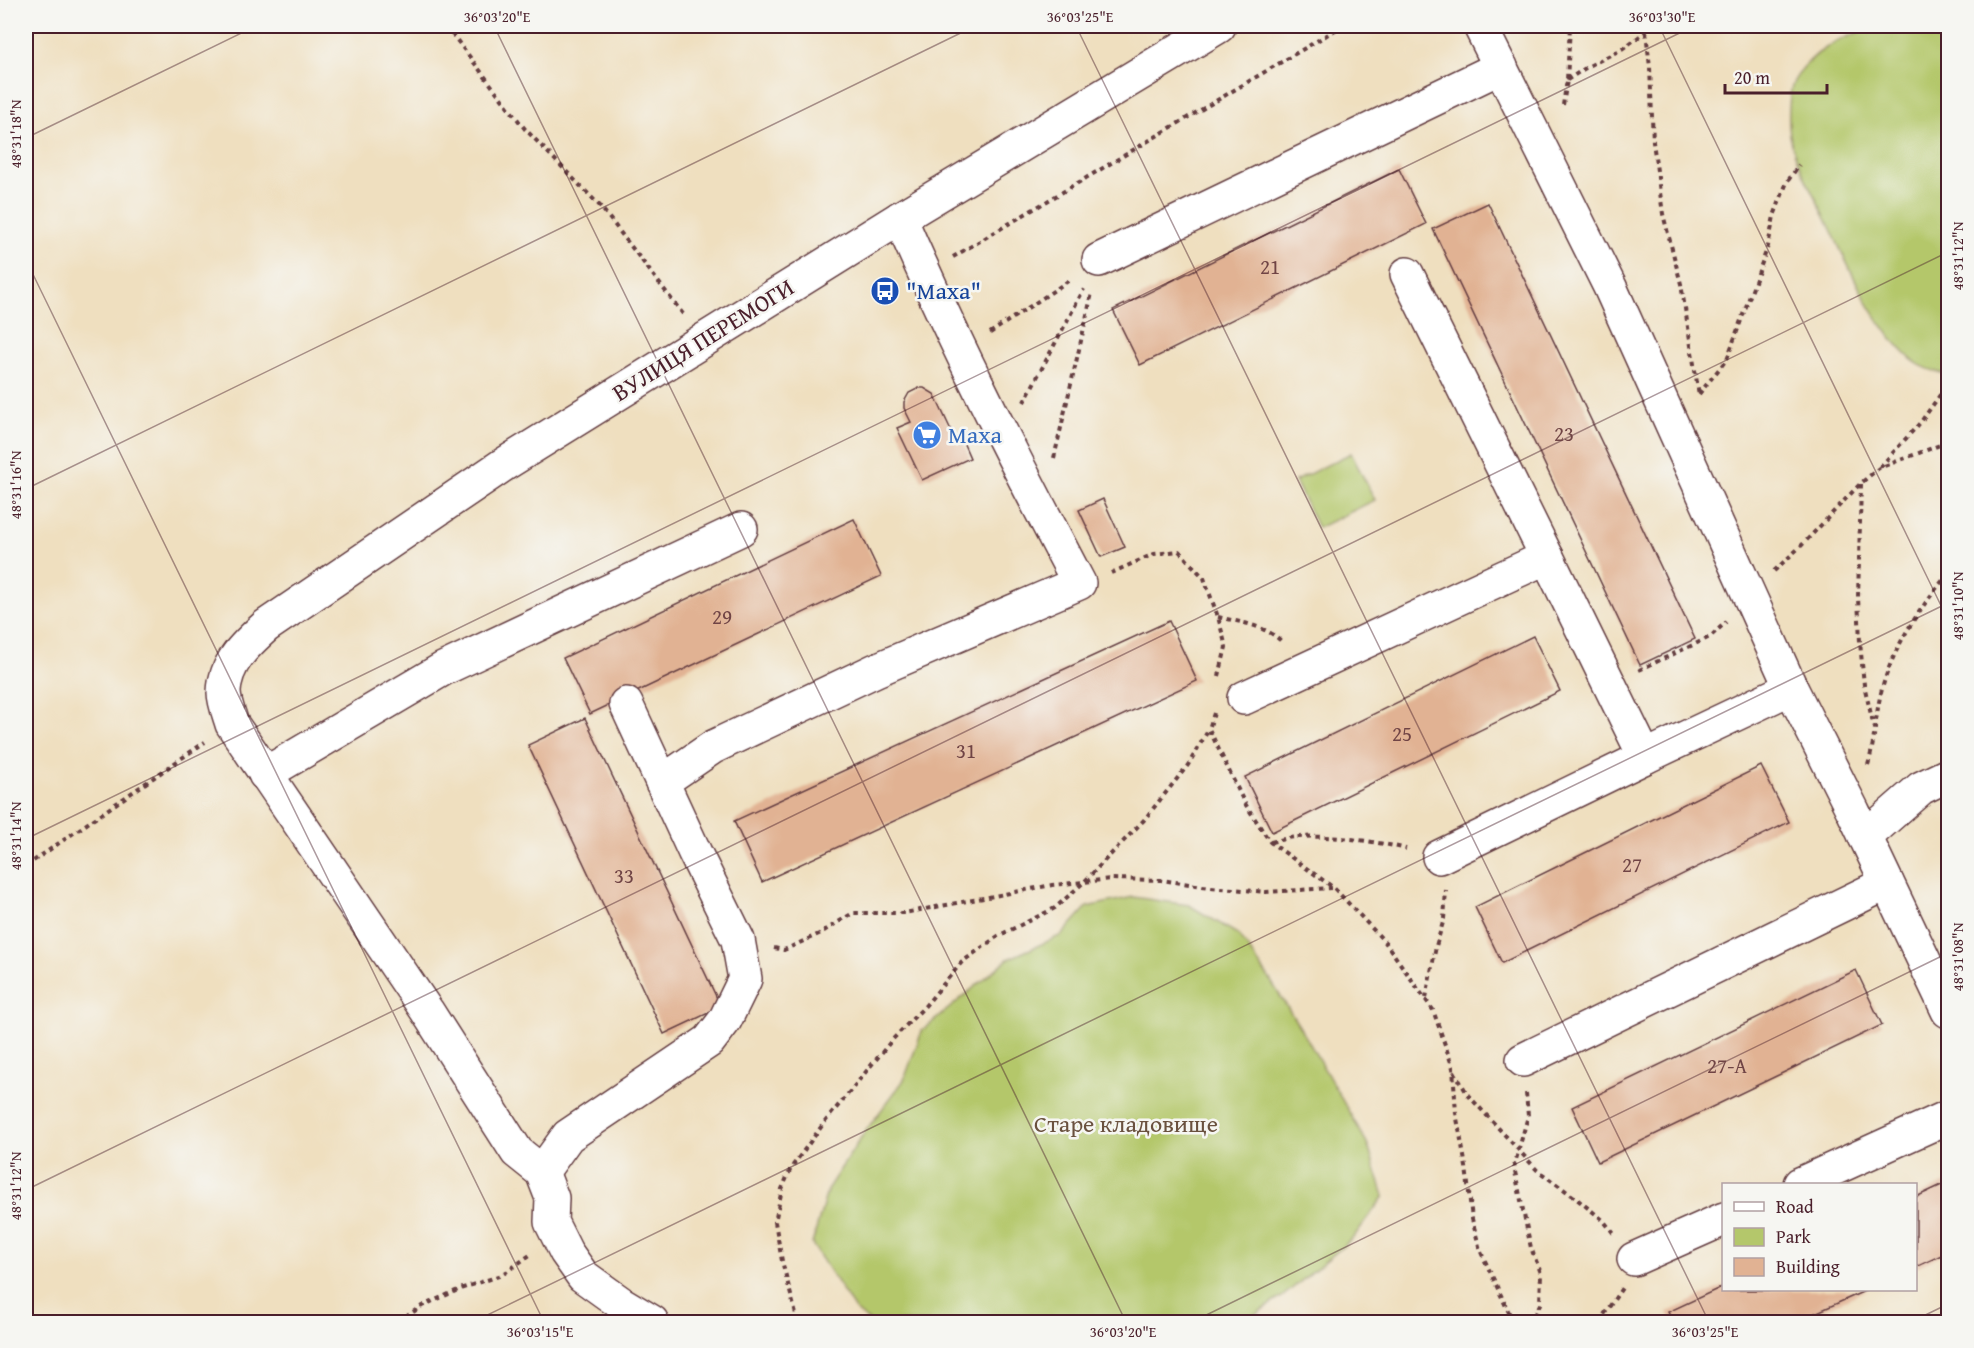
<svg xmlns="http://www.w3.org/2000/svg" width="1974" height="1348" font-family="'Gentium Book Plus',serif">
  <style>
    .green { fill: #b4c76b; stroke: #7f734b; stroke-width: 1.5 }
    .building { fill: #e1b293 }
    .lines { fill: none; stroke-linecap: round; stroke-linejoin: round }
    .minor-casing { stroke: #633c41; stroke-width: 36 }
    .path { stroke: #633c41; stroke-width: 4; stroke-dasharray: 4.5 4.5; stroke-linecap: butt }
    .minor { stroke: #fff; stroke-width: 33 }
    .ticks { fill: none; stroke: #4a1f2b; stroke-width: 1.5; stroke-opacity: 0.45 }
    .labels { text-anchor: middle; stroke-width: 5; stroke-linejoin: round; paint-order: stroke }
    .number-label { font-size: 21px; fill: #704445 }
    .transit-label { font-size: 24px; fill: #164399; stroke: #f6f6f2; text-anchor: start }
    .street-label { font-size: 24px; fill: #4a1f2b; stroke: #f6f6f2 }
    .shop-label { font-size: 24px; fill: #366cbe; stroke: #f6f6f2; text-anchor: start }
    .park-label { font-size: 24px; fill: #6a513e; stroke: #f6f6f2 }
    .neatline { fill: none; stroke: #4a1f2b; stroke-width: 2 }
    .ticks-label { font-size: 15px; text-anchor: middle; fill: #4a1f2b }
  </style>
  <rect width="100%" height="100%" fill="#f6f6f2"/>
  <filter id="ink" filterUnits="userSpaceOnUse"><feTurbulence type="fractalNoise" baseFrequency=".0167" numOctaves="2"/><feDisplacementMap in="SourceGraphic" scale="12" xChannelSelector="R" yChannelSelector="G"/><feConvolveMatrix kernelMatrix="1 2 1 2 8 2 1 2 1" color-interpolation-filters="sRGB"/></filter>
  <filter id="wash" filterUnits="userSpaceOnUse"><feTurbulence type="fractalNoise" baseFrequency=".008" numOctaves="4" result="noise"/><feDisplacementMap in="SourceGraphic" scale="24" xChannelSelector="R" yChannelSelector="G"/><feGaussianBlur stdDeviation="1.35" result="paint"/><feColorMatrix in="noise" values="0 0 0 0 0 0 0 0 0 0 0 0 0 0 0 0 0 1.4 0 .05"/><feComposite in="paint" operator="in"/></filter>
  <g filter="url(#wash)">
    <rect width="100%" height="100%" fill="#efdfbf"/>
    <g class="green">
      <path d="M1875 26C1908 26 1921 26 1948 46V374C1937 373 1920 367 1911 359 1869 321 1849 265 1824 215 1812 190 1795 164 1790 135 1788 123 1788 93 1794 81 1811 50 1843 37 1875 26Z"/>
      <polygon points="1351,453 1375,500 1318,528 1295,481"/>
      <polygon points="1133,897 1189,905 1239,935 1269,978 1307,1039 1367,1143 1384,1196 1353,1238 1282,1297 1243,1322 870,1322 855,1310 812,1244 828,1188 864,1133 904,1080 922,1031 1008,959 1062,935 1087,907"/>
    </g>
    <g id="blocks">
      <g class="building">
        <polygon points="1399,169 1426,224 1140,365 1113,310"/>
        <polygon points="1488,203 1695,639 1640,665 1433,229"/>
        <polygon points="919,388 924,388 934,394 958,445 963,442 970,458 922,480 897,428 911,422 904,408 904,402 909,393"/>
        <polygon points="1103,499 1125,547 1101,557 1079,510"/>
        <polygon points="854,519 881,576 590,714 563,658"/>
        <polygon points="1169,621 1197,681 762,882 734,821"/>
        <polygon points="1533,636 1560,691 1272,832 1245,777"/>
        <polygon points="585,718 721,1007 664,1034 528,745"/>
        <polygon points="1761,766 1789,822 1502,963 1475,907"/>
        <polygon points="1856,970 1882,1025 1598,1162 1572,1107"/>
        <polygon points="1948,1182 1948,1252 1916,1267 1916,1197"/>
        <polygon points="1724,1286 1724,1290 1867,1290 1795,1322 1673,1322 1668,1312"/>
      </g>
    </g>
  </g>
  <g filter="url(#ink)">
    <use href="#blocks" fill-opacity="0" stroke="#633c41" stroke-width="1.5"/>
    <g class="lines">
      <g class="minor-casing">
        <g id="minor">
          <polyline points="1480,26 1610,287 1791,688 1853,811 1948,1011"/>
          <polyline points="1099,260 1501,67"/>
          <polyline points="1407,274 1547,557"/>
          <polyline points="1244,698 1547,557 1645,757 1791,688"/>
          <polyline points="265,774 443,669 741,529"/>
          <path d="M662 782 713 747 876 670 1079 583C1016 463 954 343 900 218"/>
          <polyline points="1865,837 1921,788 1948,775"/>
          <polyline points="1439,857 1645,757"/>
          <polyline points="1523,1060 1887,883"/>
          <polyline points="542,1172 568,1136 709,1041 725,1020 745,979 738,940 695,853 626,704"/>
          <polyline points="1800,1184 1948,1117"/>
          <polyline points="1634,1259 1724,1219"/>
          <path d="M652 1322 622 1304 583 1276 566 1252 551 1222 552 1198 542 1172 517 1152 427 1011 232 724C229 714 224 702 224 692 225 663 246 644 266 626L503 465 900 218 1219 26"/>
        </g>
      </g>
      <g class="path">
        <polyline points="446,26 525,129 600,206 683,314"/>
        <polyline points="1646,32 1650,67 1653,142 1663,214 1681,284 1699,395"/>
        <polyline points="1567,80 1587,67 1622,49 1654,26"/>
        <polyline points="1563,105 1567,80 1570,26"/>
        <polyline points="953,257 1342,26"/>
        <polyline points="990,333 1071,279"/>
        <polyline points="1699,394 1727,359 1768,246 1774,216 1787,182 1799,165"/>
        <polyline points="1024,402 1084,289"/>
        <polyline points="1054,458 1092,293"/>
        <polyline points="1880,467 1920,423 1940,395 1948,389"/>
        <polyline points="1861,484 1858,597 1860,642 1864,685 1874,727"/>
        <polyline points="1774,571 1801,546 1861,483 1879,468 1948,442"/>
        <polyline points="1111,573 1154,554 1179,551 1204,578 1218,617 1226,647 1219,676"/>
        <path d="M1218 617C1240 622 1268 626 1283 643"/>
        <polyline points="1639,670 1710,637 1726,622"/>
        <polyline points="1214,713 1209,729 1244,802 1270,842 1334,888 1385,942 1433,1010 1453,1068 1456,1113 1466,1167 1472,1219 1480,1250 1511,1317 1516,1322"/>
        <path d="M1868 765C1875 742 1875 717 1881 693 1892 648 1919 609 1948 574"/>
        <path d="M1271 842C1280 840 1290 837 1299 837 1329 835 1377 841 1406 849"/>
        <polyline points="26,866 205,742"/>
        <polyline points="774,948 784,950 819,934 853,913 904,913 1052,885 1084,882 1144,820 1188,765 1209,729"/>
        <polyline points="1426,998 1436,946 1444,919 1446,890"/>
        <polyline points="1454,1071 1468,1095 1537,1170 1573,1196 1603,1220 1614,1234"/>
        <polyline points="1526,1093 1528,1116 1514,1167 1531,1248 1541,1273 1540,1304 1532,1322"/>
        <polyline points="1511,1317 1528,1322"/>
        <polyline points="398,1322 422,1306 460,1289 502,1275 530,1255"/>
        <polyline points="798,1322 782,1261 775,1222 782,1189 791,1168 824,1123 892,1040 925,1006 962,962 998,936 1055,908 1084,882 1110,879 1161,880 1210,887 1266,892 1332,888"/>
        <polyline points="1599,1322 1622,1288"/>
      </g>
      <use href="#minor" class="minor"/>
    </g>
  </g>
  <path class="ticks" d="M494 26 1126 1322M1076 26 1709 1322M1659 26 1948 620M26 138 256 26M26 260 544 1322M26 489 975 26M26 839 1694 26M26 1190 1948 252M473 1322 1948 603M1192 1322 1948 953M1911 1322 1948 1304"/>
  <defs>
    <g id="bus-disc" transform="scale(1.5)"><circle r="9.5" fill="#1a4fb4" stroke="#f6f6f2"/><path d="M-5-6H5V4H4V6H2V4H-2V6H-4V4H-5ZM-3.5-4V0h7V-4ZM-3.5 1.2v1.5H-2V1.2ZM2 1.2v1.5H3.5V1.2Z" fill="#fff"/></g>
    <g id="supermarket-disc" transform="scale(1.5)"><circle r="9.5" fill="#3f7fe0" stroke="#f6f6f2"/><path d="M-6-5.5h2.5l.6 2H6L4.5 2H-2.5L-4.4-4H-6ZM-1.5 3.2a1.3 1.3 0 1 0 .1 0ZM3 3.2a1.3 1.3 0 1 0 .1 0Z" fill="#fff"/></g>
  </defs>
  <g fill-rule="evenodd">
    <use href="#bus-disc" x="885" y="291"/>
    <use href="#supermarket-disc" x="927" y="435"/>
  </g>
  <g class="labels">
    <g class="number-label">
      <text x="1270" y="274">21</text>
      <text x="1564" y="441">23</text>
      <text x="722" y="624">29</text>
      <text x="1402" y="741">25</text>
      <text x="966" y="758">31</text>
      <text x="1632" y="872">27</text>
      <text x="624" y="883">33</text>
      <text x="1727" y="1073">27-А</text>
    </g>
    <g class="transit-label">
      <text x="906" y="299">"Маха"</text>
    </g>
    <g class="street-label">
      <text transform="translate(703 340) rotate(-32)" y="8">ВУЛИЦЯ ПЕРЕМОГИ</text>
    </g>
    <g class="shop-label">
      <text x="948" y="443">Маха</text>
    </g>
    <g class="park-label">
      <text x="1126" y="1132">Старе кладовище</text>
    </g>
  </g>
  <rect width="1974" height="1348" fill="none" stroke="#f6f6f2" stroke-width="66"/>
  <rect x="1722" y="1183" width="195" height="108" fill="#f6f6f2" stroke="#b1a0a2" stroke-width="1.5"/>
  <rect x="1734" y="1202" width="30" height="9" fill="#ffffff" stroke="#b1a0a2" stroke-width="1.5"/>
  <text x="1776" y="1213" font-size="18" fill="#4a1f2b">Road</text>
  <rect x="1734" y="1228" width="30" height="18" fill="#b4c76b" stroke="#b1a0a2" stroke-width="1.5"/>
  <text x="1776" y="1243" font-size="18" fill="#4a1f2b">Park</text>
  <rect x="1734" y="1258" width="30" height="18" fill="#e1b293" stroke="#b1a0a2" stroke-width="1.5"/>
  <text x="1776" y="1273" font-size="18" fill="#4a1f2b">Building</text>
  <path d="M1725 84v9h102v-9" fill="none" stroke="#4a1f2b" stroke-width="3"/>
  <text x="1734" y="84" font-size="18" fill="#4a1f2b" stroke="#f6f6f2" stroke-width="4.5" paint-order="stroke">20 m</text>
  <rect x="33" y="33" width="1908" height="1282" class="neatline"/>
  <g class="ticks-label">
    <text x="497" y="22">36°03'20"E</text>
    <text x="1080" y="22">36°03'25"E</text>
    <text x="1662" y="22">36°03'30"E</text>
    <text transform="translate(16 134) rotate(-90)" y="5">48°31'18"N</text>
    <text transform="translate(1958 256) rotate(-90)" y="5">48°31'12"N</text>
    <text transform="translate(16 485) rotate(-90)" y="5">48°31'16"N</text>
    <text transform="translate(1958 606) rotate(-90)" y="5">48°31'10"N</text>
    <text transform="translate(16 836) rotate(-90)" y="5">48°31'14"N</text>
    <text transform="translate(1958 957) rotate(-90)" y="5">48°31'08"N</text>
    <text transform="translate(16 1186) rotate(-90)" y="5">48°31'12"N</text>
    <text x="540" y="1337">36°03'15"E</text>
    <text x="1123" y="1337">36°03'20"E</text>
    <text x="1705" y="1337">36°03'25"E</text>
  </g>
</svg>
